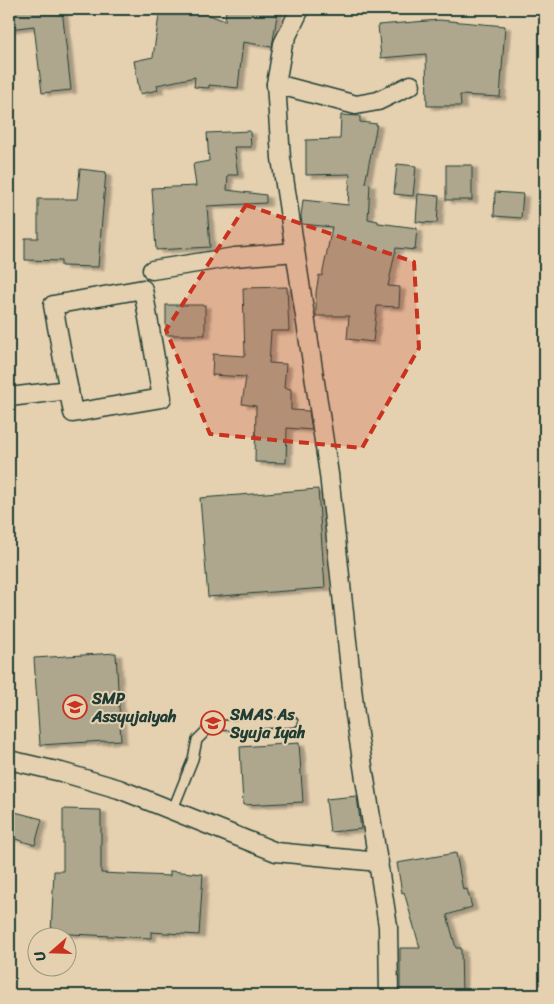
<svg xmlns="http://www.w3.org/2000/svg" width="554" height="1004" font-family="Sriracha,sans-serif">
  <style>
    .building { fill: #aea78d; stroke: #1f3d34; filter: url(#shadow) }
    .lines { fill: none; stroke-linecap: round; stroke-linejoin: round }
    .service-casing { stroke: #1f3d34; stroke-width: 12 }
    .minor-casing { stroke: #1f3d34; stroke-width: 21 }
    .service { stroke: #e5d1b0; stroke-width: 9 }
    .minor { stroke: #e5d1b0; stroke-width: 18 }
    .marked { fill: #c8321e; fill-opacity: 0.2; stroke: #c8321e; stroke-width: 4; stroke-dasharray: 10 6; stroke-linejoin: round }
    .labels { text-anchor: middle; stroke-width: 4; stroke-linejoin: round; paint-order: stroke }
    .poi-label { font-size: 16px; font-weight: bold; fill: #1f3d34; stroke: #e5d1b0; text-anchor: start }
  </style>
  <defs>
    <filter id="shadow"><feDropShadow dx="5.5" dy="3" stdDeviation="1" flood-color="#0004"/></filter>
  </defs>
  <rect width="100%" height="100%" fill="#e5d1b0"/>
  <filter id="ink" filterUnits="userSpaceOnUse"><feTurbulence type="fractalNoise" baseFrequency=".02" numOctaves="2"/><feDisplacementMap in="SourceGraphic" scale="10" xChannelSelector="R" yChannelSelector="G"/><feConvolveMatrix kernelMatrix="1 2 1 2 8 2 1 2 1" color-interpolation-filters="sRGB"/></filter>
  <g filter="url(#ink)">
    <g class="building">
      <polygon points="9,9 62,9 71,90 42,93 34,26 9,29"/>
      <polygon points="160,9 194,9 225,21 226,9 278,9 272,47 243,42 238,88 209,85 209,88 194,87 195,77 157,85 158,90 140,94 134,61 153,57"/>
      <polygon points="439,20 505,26 500,97 460,95 461,106 427,106 426,54 381,58 378,25"/>
      <polygon points="341,115 360,116 360,122 377,124 365,183 370,184 368,219 378,221 378,223 417,228 415,250 396,248 388,286 400,287 399,307 377,306 373,342 347,339 349,316 316,316 316,292 319,275 322,276 332,227 302,224 301,216 303,200 348,205 350,174 306,175 306,140 340,139"/>
      <polygon points="250,131 251,147 234,147 238,175 228,175 227,190 266,195 266,203 207,206 210,247 156,250 152,188 196,186 193,164 209,161 207,133"/>
      <polygon points="397,164 416,166 413,196 394,194"/>
      <rect x="446" y="165" width="26" height="35"/>
      <polygon points="80,169 106,172 98,267 61,266 61,261 25,260 25,238 38,238 38,199 77,199"/>
      <polygon points="495,192 523,194 521,218 494,216"/>
      <polygon points="418,194 439,196 437,223 416,222"/>
      <polygon points="287,287 289,331 271,331 269,363 286,364 284,388 291,389 291,410 309,411 312,430 287,428 286,463 255,462 256,406 242,404 246,377 212,375 213,354 245,356 243,288"/>
      <rect x="166" y="305" width="39" height="30"/>
      <polygon points="318,489 325,588 208,597 200,498"/>
      <polygon points="116,653 121,740 40,745 34,658"/>
      <polygon points="299,743 303,802 243,805 240,747"/>
      <polygon points="357,796 361,829 330,832 326,799"/>
      <polygon points="63,809 101,810 101,873 170,876 170,871 203,874 199,935 151,932 151,938 51,933 54,871 63,871"/>
      <polygon points="11,811 42,819 35,845 9,837"/>
      <polygon points="456,853 463,890 467,889 472,907 447,915 456,948 461,948 462,995 400,995 400,948 420,948 404,892 402,893 397,863"/>
    </g>
    <g class="lines">
      <g class="service-casing">
        <polyline id="service" points="173,809 193,759 197,740 211,726 293,722"/>
      </g>
      <g class="minor-casing">
        <g id="minor">
          <polyline points="300,9 283,44 276,84 281,158 329,474 355,715 388,926 389,995"/>
          <polyline points="276,84 356,105 378,101 411,85"/>
          <polyline points="152,270 235,257 295,252"/>
          <polygon points="143,289 162,398 73,413 53,305"/>
          <polyline points="9,397 69,390"/>
          <polyline points="9,760 61,772 119,789 276,852 379,862"/>
        </g>
      </g>
      <use href="#service" class="service"/>
      <use href="#minor" class="minor"/>
    </g>
  </g>
  <path class="marked" d="M246 205 414 262 419 348 362 448 210 434 166 330Z"/>
  <defs>
    <g id="school-ring" transform="scale(1.25)"><circle r="9.5" fill="#e5d1b0" stroke="#c8321e" stroke-width="1.5"/><path d="M0-5L7-2L0 1L-7-2ZM-4 1L0 2.5L4 1V4Q0 6-4 4Z" fill="#c8321e"/></g>
  </defs>
  <g fill-rule="evenodd">
    <use href="#school-ring" x="75" y="707"/>
    <use href="#school-ring" x="213" y="723"/>
  </g>
  <g class="labels">
    <g class="poi-label">
      <text x="92" y="704">SMP<tspan x="92" dy="18">Assyujaiyah</tspan></text>
      <text x="230" y="720">SMAS As<tspan x="230" dy="18">Syuja Iyah</tspan></text>
    </g>
  </g>
  <rect width="554" height="1004" fill="none" stroke="#e5d1b0" stroke-width="30"/>
  <rect x="15" y="15" width="524" height="974" fill="none" stroke="#1f3d34" stroke-width="2" filter="url(#ink)"/>
  <g transform="translate(52 952) rotate(250)"><circle r="24" fill="#e5d1b0" stroke="#96967e"/>
  <path d="M0-4L9 19L0 12L-9 19Z" fill="#c8321e"/>
  <text y="-8" font-size="14" font-weight="bold" text-anchor="middle" fill="#1f3d34">U</text>
  </g>
</svg>
